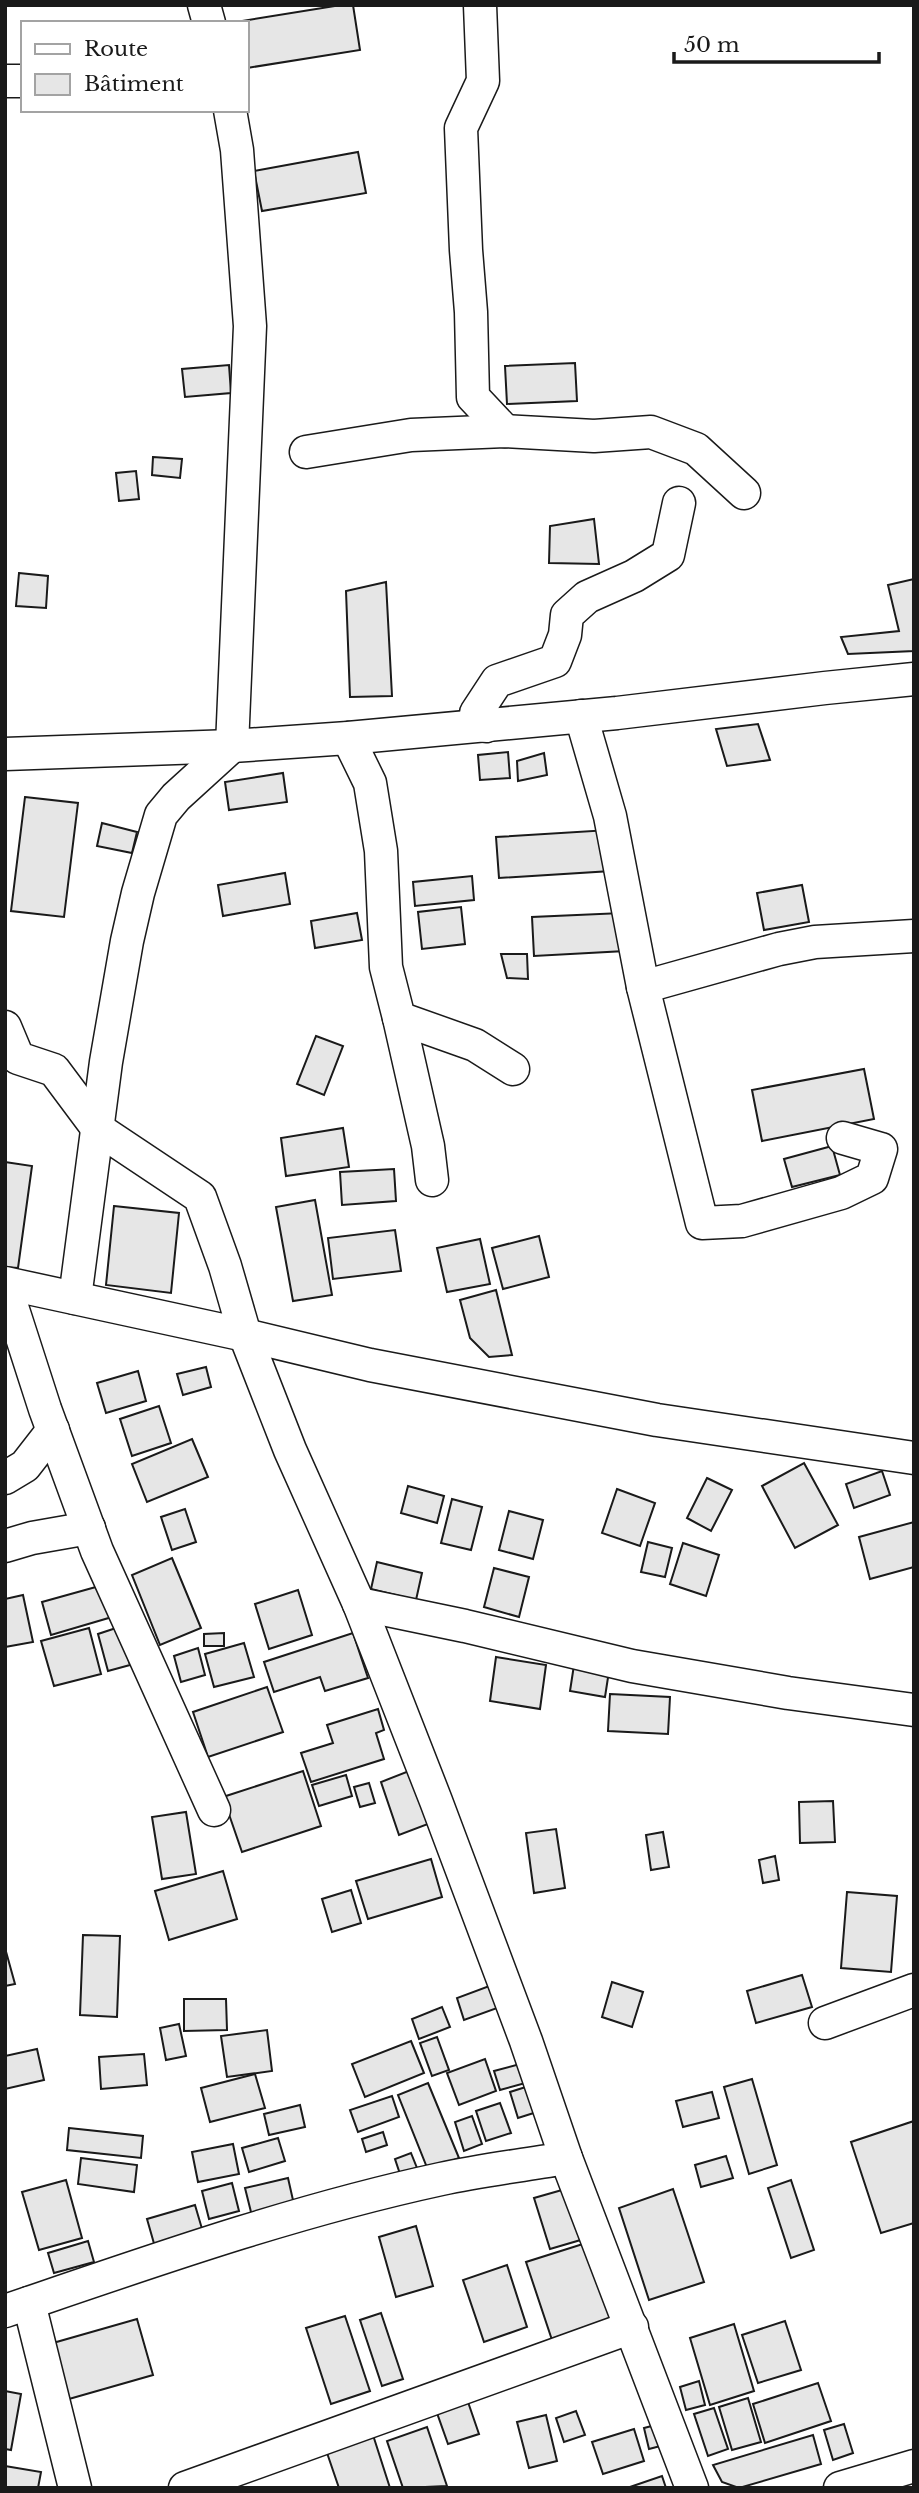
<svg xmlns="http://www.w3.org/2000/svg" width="919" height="2493" font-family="'Libre Baskerville',serif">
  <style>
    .building { fill: #e6e6e6; stroke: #1a1a1a; stroke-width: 2 }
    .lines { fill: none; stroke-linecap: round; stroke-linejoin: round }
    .minor-casing { stroke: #1a1a1a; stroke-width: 35 }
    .minor { stroke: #fff; stroke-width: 32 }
  </style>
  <rect width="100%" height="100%" fill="#fff"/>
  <g class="building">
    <polygon points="341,5 353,5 360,50 247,68 247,23 236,22"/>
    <polygon points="358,152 366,193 262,211 254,171"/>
    <polygon points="575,363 577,401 507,404 505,366"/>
    <polygon points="229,365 231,393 185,397 182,369"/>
    <polygon points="153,457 182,459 180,478 152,475"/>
    <polygon points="136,471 139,499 119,501 116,473"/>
    <polygon points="594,519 599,564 549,563 550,526"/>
    <polygon points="19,573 48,576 46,608 16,606"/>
    <polygon points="914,579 914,651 848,654 841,637 899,631 888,585"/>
    <polygon points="386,582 392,696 350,697 346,591"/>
    <polygon points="758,724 770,760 727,766 716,729"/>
    <polygon points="508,752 510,778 480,780 478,755"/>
    <polygon points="544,753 547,775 518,781 517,761"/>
    <polygon points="283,773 287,802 229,810 225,782"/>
    <polygon points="25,797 78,803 64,917 11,911"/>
    <polygon points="102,823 137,832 132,853 97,846"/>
    <polygon points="609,830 611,871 499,878 496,837"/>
    <polygon points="285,873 290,904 223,916 218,885"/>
    <polygon points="472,876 474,900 415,906 413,882"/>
    <polygon points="802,885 809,922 764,930 757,893"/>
    <polygon points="461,907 465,944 422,949 418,912"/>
    <polygon points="357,913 362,940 315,948 311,921"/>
    <polygon points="622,913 625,951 534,956 532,917"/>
    <polygon points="501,954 527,954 528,979 507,978"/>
    <polygon points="316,1036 343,1046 324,1095 297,1084"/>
    <polygon points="864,1069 874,1119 762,1141 752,1090"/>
    <polygon points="343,1128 349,1167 286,1176 281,1138"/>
    <polygon points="832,1146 840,1175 792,1187 784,1159"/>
    <polygon points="5,1162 32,1166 18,1268 5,1267"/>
    <polygon points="394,1169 396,1201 342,1205 340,1172"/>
    <polygon points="315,1200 332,1295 293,1301 276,1207"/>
    <polygon points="114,1206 179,1213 171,1293 106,1285"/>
    <polygon points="395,1230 401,1271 333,1279 328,1238"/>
    <polygon points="539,1236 549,1277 503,1289 492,1248"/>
    <polygon points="480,1239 490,1284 447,1292 437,1248"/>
    <polygon points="496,1290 512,1355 489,1357 470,1338 460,1300"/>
    <polygon points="206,1367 211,1387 183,1395 177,1374"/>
    <polygon points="138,1371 146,1401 106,1413 97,1383"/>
    <polygon points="159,1406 171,1443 132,1456 120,1419"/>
    <polygon points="192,1439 208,1477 147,1502 132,1464"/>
    <polygon points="804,1463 838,1525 795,1548 762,1486"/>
    <polygon points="882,1471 890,1495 854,1508 846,1484"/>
    <polygon points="707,1478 732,1490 711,1531 687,1518"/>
    <polygon points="408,1486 444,1496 437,1523 401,1513"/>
    <polygon points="617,1489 655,1503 640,1546 602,1533"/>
    <polygon points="452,1499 482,1507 471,1550 441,1543"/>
    <polygon points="185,1509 196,1542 172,1550 161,1517"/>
    <polygon points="509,1511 543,1520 533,1559 499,1550"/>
    <polygon points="914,1522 914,1567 870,1579 859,1537"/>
    <polygon points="648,1542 672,1548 665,1577 641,1572"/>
    <polygon points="683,1543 719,1555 706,1596 670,1584"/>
    <polygon points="172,1558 201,1628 160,1645 132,1575"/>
    <polygon points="377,1562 422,1573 416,1600 371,1589"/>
    <polygon points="494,1568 529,1577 519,1617 484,1607"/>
    <polygon points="103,1585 112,1617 51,1635 42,1602"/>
    <polygon points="298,1590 312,1635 269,1649 255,1604"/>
    <polygon points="23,1595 33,1642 5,1647 5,1599"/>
    <polygon points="119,1627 130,1665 108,1671 98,1634"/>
    <polygon points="89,1628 101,1674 54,1686 41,1641"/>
    <polygon points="224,1633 224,1646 204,1646 204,1634"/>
    <polygon points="353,1633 368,1678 325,1691 320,1677 274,1692 264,1662"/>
    <polygon points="244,1643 254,1677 214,1687 205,1654"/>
    <polygon points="198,1648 205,1675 181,1682 174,1656"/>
    <polygon points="496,1657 546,1665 540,1709 490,1701"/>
    <polygon points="574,1665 609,1671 605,1697 570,1691"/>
    <polygon points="267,1687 283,1732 208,1757 193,1712"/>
    <polygon points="610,1694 670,1697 668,1734 608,1731"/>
    <polygon points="378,1709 384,1730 376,1733 384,1759 311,1782 301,1753 333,1743 327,1725"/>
    <polygon points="303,1771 321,1826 242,1852 223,1797"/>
    <polygon points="409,1771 428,1824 399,1835 381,1782"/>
    <polygon points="346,1775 352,1796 319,1806 312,1785"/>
    <polygon points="369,1783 375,1803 360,1807 354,1787"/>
    <polygon points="833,1801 835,1842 800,1843 799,1802"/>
    <polygon points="186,1812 196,1874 162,1879 152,1817"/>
    <polygon points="556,1829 565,1888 534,1893 526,1833"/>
    <polygon points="663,1832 669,1867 651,1870 646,1835"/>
    <polygon points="775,1856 779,1880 763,1883 759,1860"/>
    <polygon points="431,1859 442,1897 368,1919 356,1881"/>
    <polygon points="223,1871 237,1919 169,1940 155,1891"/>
    <polygon points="351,1890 361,1923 332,1932 322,1899"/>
    <polygon points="847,1892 897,1896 891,1972 841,1968"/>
    <polygon points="83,1935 120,1936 117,2017 80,2015"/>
    <polygon points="5,1948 15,1984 5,1986"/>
    <polygon points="802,1975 812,2007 756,2023 747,1991"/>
    <polygon points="612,1982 643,1992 632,2027 602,2017"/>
    <polygon points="492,1985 500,2007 464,2020 457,1998"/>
    <polygon points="184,1999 226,1999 227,2030 184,2031"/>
    <polygon points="442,2007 450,2027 419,2039 412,2019"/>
    <polygon points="179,2024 186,2056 166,2060 160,2028"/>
    <polygon points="267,2030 272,2071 227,2077 221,2036"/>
    <polygon points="437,2037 449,2070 432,2076 420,2043"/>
    <polygon points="411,2041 424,2073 365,2097 352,2064"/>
    <polygon points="37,2049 44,2080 5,2089 5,2056"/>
    <polygon points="144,2054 147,2085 101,2089 99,2057"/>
    <polygon points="485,2059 496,2091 459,2105 447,2073"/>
    <polygon points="524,2063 529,2082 500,2090 494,2071"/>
    <polygon points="255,2074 265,2108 210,2122 201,2088"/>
    <polygon points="752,2079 777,2165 749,2174 724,2087"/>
    <polygon points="428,2083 459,2158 428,2170 398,2095"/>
    <polygon points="532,2085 540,2111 518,2118 510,2092"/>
    <polygon points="712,2092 719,2118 683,2127 676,2101"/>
    <polygon points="392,2096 399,2117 358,2132 350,2110"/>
    <polygon points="500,2103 511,2133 486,2141 476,2111"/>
    <polygon points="300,2105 305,2127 269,2135 264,2114"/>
    <polygon points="472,2116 482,2144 464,2151 455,2122"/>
    <polygon points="914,2121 914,2223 881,2233 851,2142"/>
    <polygon points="69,2128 143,2136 141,2158 67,2150"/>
    <polygon points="383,2132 387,2145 366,2152 362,2139"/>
    <polygon points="278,2138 285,2161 249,2172 242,2148"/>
    <polygon points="233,2144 239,2174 198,2182 192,2152"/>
    <polygon points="411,2153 419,2173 402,2180 395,2159"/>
    <polygon points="726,2156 733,2178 701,2187 695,2165"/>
    <polygon points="81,2158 137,2165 134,2192 78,2184"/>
    <polygon points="288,2178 295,2209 253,2220 245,2188"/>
    <polygon points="66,2180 82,2238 39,2250 22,2192"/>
    <polygon points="791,2180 814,2250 791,2258 768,2188"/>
    <polygon points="232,2183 239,2211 209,2219 202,2191"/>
    <polygon points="569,2188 584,2239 550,2249 534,2198"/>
    <polygon points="673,2189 704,2282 649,2300 619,2208"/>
    <polygon points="195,2205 205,2239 157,2254 147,2219"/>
    <polygon points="416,2226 433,2286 396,2297 379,2237"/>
    <polygon points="88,2241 94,2262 54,2273 48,2253"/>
    <polygon points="586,2243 611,2320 552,2340 526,2262"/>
    <polygon points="507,2265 527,2327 484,2342 463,2280"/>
    <polygon points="381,2313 403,2379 382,2386 360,2320"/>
    <polygon points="345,2316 370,2391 331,2404 306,2328"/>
    <polygon points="137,2319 153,2375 69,2399 53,2343"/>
    <polygon points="785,2321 801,2370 758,2383 742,2335"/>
    <polygon points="734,2324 754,2391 710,2405 690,2338"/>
    <polygon points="699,2381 705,2405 686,2410 680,2387"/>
    <polygon points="818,2383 831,2421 765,2443 753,2404"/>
    <polygon points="5,2391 21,2394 11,2450 5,2449"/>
    <polygon points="748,2398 761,2442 732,2450 719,2407"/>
    <polygon points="468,2402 479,2434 448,2444 437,2413"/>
    <polygon points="714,2408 728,2449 708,2456 694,2414"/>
    <polygon points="576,2411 585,2435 564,2442 556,2418"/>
    <polygon points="546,2415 557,2461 529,2468 517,2422"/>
    <polygon points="667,2422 672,2443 649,2449 644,2428"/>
    <polygon points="844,2424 853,2453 833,2460 824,2430"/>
    <polygon points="427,2427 447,2486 403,2488 387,2441"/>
    <polygon points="634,2429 644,2461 603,2474 592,2442"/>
    <polygon points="373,2435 390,2488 339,2488 326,2450"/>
    <polygon points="813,2435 821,2464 739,2488 722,2482 713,2465"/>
    <polygon points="5,2466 41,2472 38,2488 5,2488"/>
    <polygon points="662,2476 666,2488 627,2488"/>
  </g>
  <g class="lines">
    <g class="minor-casing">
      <g id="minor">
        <polyline points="204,5 209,23"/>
        <polyline points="480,5 483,81 461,128 466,250 471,312 473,397 505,431"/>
        <polyline points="5,81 23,81"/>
        <polyline points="306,452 411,435 505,431 594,436 651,432 696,449 744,493"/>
        <polyline points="581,716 610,816 643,987 702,1223 742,1221 841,1193 872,1178 881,1149 843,1138"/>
        <polyline points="486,726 476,713 497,681 555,661 565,635 567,615 587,597 634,576 668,555 679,503"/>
        <polyline points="348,738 370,783 381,851 386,967 399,1018 475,1045 513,1069"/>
        <polyline points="5,754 232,746 348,738 617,713 825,688 914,679"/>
        <polyline points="643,987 779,949 815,942 914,936"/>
        <polyline points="399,1018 428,1146 432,1180"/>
        <polyline points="5,1027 18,1058 54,1070 98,1129 200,1197 225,1266 245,1335 290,1450 359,1604 436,1801 526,2041 566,2158 692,2488"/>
        <polyline points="5,1283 245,1335 370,1365 657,1420 914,1458"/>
        <polyline points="5,1285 45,1409 97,1551 214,1810"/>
        <polyline points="75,1298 106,1062 127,941 138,893 161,815 176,797 232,746 250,326 237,150 230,110"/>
        <polyline points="5,1478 25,1466 53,1430"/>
        <polyline points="5,1546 32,1538 89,1528"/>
        <polyline points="359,1604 465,1626 632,1666 788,1693 914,1710"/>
        <polyline points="825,2023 914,1990"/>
        <polyline points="29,2303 75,2488"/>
        <path d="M5 2311C149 2262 293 2211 441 2179 482 2170 525 2165 566 2158"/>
        <polyline points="185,2488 632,2327"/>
        <polyline points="840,2488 914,2466"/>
      </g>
    </g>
    <use href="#minor" class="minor"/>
  </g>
  <rect width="919" height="2493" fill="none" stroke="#1a1a1a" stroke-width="14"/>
  <rect x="21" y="21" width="228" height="91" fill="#ffffff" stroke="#a3a3a3" stroke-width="2"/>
  <rect x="35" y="44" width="35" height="10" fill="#ffffff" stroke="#a3a3a3" stroke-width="2"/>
  <text x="84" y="56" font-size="21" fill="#1a1a1a">Route</text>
  <rect x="35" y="74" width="35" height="21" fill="#e6e6e6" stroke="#a3a3a3" stroke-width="2"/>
  <text x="84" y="91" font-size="21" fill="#1a1a1a">Bâtiment</text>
  <path d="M674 52v10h205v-10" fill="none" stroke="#1a1a1a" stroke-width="3.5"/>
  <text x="684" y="52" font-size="21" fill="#1a1a1a" stroke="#ffffff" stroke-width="5" paint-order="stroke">50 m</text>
</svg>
